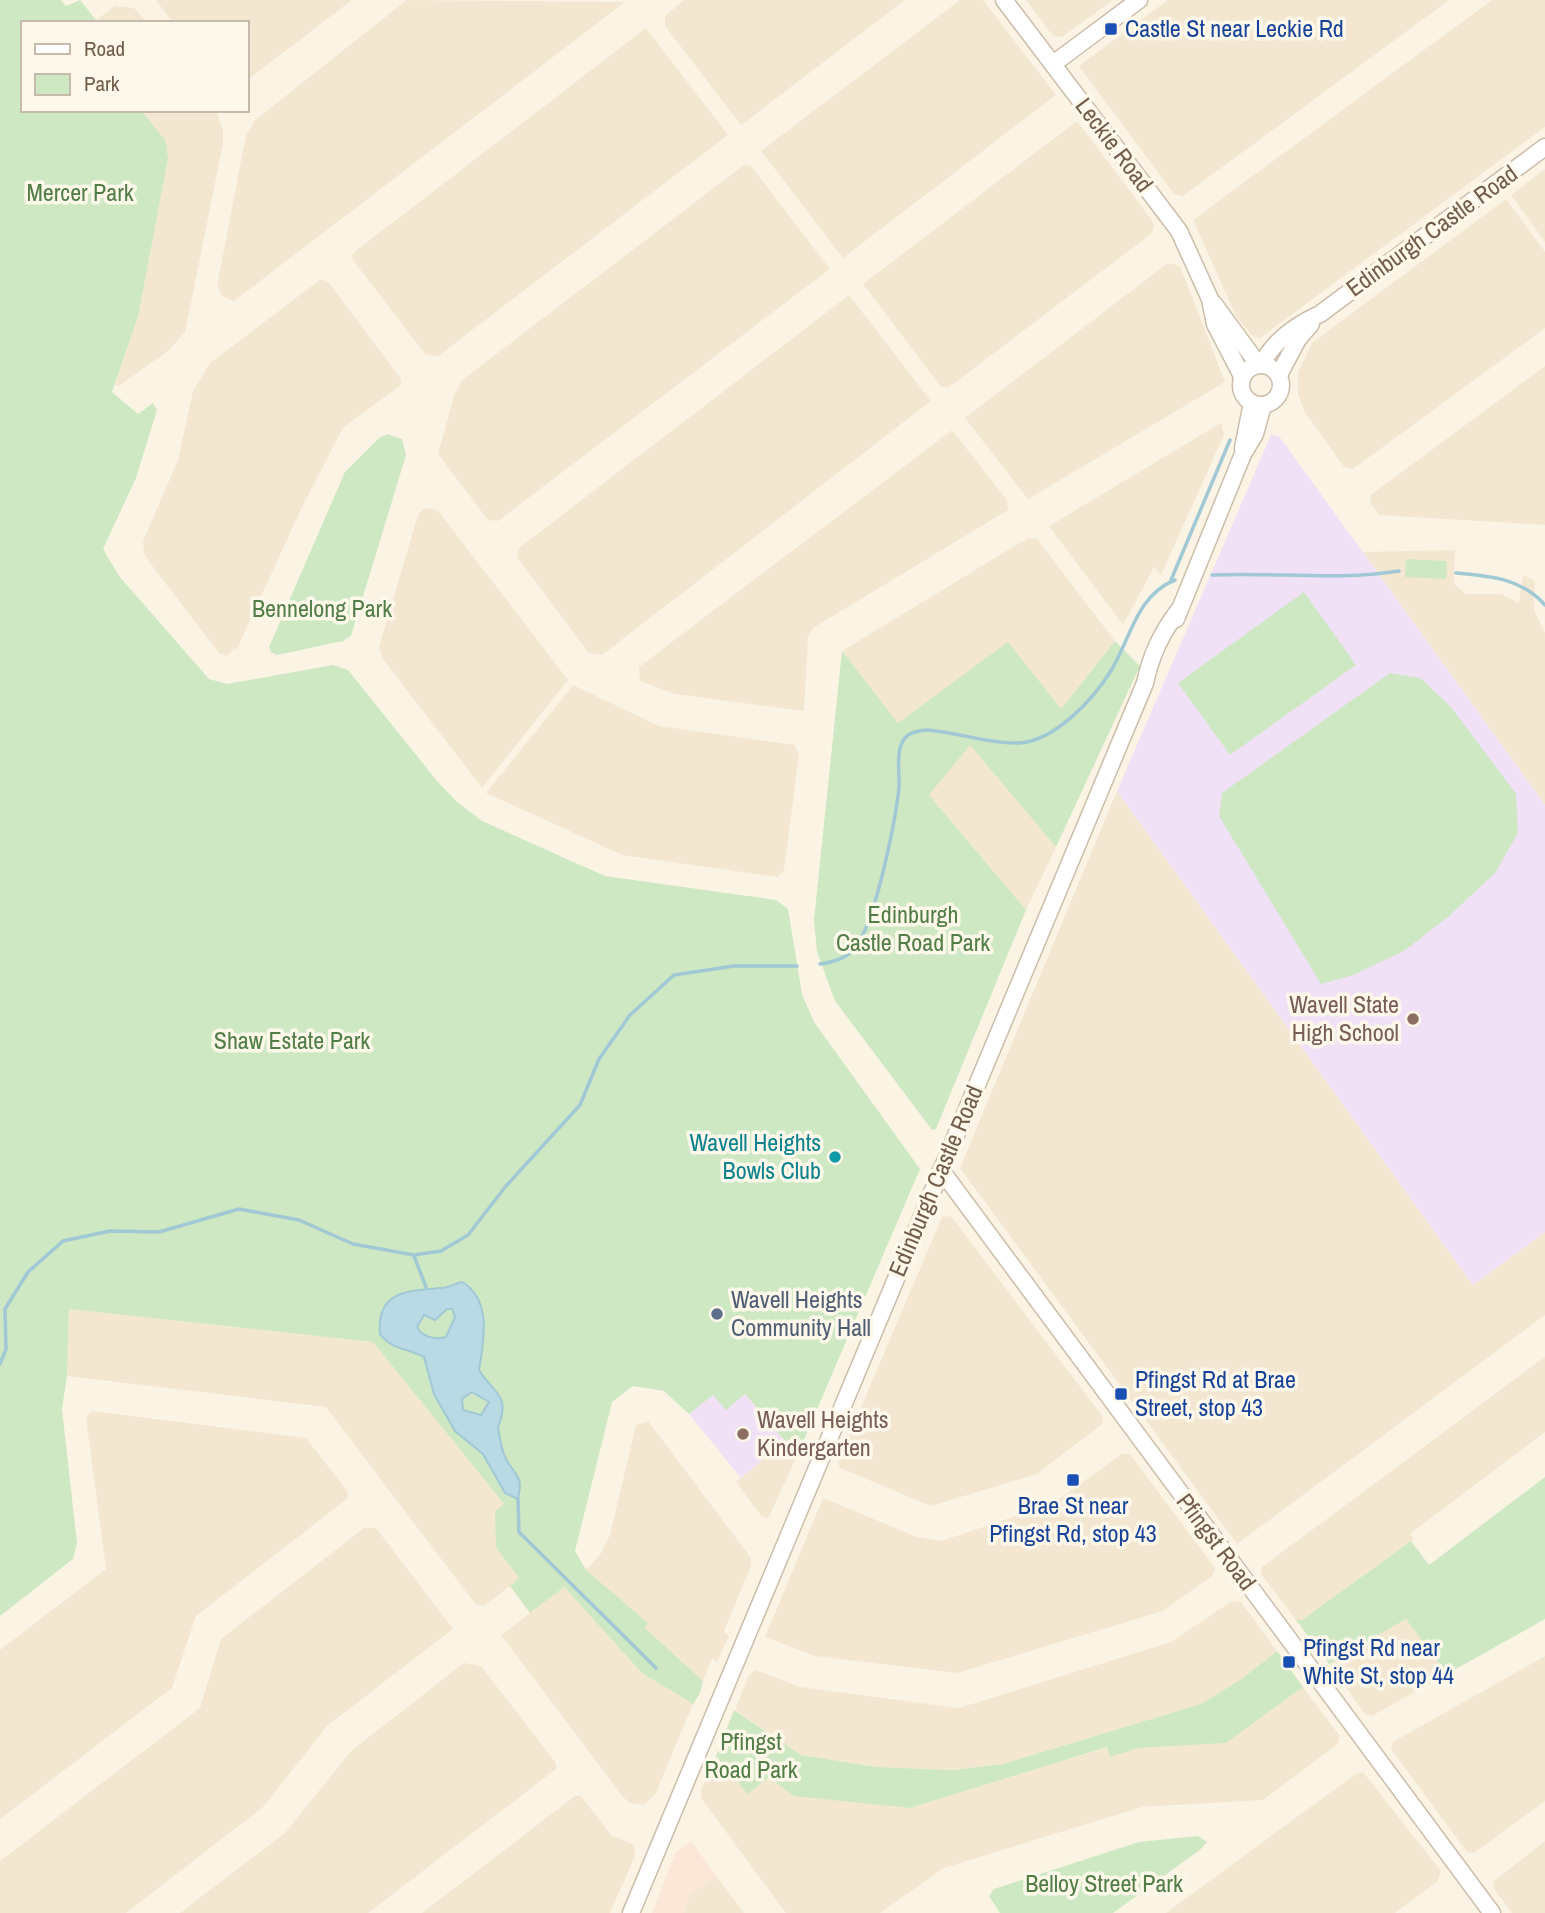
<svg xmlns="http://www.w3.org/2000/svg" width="1545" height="1913" font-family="'Archivo Narrow',sans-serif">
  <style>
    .residential { fill: #f3e7d2 }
    .commercial { fill: #fbe6d8 }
    .education { fill: #f1e1f7 }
    .green { fill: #cee8c3 }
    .water { fill: #b9d9e4; stroke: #a0c8d5; stroke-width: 2; fill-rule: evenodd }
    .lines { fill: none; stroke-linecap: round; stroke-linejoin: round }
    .stream { stroke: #a0c8d5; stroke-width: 3.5 }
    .minor-casing { stroke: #ccbdab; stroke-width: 19 }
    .minor { stroke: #fff; stroke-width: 16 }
    .transit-dot { fill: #1a4fb4; stroke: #fef8ea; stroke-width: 2.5 }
    .education-dot { fill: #8d6e63; stroke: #fef8ea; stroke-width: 2.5 }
    .culture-dot { fill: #0f9aa8; stroke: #fef8ea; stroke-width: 2.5 }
    .service-dot { fill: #5c6f8a; stroke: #fef8ea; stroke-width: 2.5 }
    .labels { text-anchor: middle; stroke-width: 7; stroke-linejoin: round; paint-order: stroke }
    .transit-label { font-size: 24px; fill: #164399; stroke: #fef8ea; text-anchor: start }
    .street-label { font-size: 24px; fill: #725d4b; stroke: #fef8ea }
    .park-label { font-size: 24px; fill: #517d46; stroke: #fef8ea }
    .education-label { font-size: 24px; fill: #785e54; stroke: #fef8ea; text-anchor: end }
    .culture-label { font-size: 24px; fill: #0d838f; stroke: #fef8ea; text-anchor: end }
    .service-label { font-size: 24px; fill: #4e5e75; stroke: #fef8ea; text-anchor: start }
  </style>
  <rect width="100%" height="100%" fill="#fbf4e4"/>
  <g class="residential">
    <polygon points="156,0 352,0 247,80 247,23 173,23"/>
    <polygon points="407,0 625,2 234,301 223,297 217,286 246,135 255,120"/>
    <polygon points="684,0 905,0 741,125 665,26 665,16"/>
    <polygon points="960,0 983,0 1056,95 843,258 761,151"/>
    <polygon points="1026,0 1113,0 1062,37 1053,36"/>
    <polygon points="1168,0 1449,0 1183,196 1174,194 1079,66"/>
    <polygon points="1492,0 1545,0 1545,127 1260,338 1252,336 1236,316 1193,220"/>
    <polygon points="115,6 134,8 148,23 92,23"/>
    <polygon points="646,28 728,135 438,356 426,355 352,259 353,253"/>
    <polygon points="141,110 216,110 223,130 223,144 185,332 169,350 119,386 115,385 138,317 168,159 166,141"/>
    <polygon points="1077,121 1152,220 1154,227 1150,235 949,387 941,387 863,284"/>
    <polygon points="744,165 751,166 830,269 498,521 488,520 438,454 454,396 462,380"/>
    <polygon points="1545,169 1545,242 1511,195"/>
    <polygon points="1506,199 1545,252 1545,328 1353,469 1344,467 1304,411 1298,394 1298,372 1312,343"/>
    <polygon points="1168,263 1180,266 1225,382 1028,499 965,418"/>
    <polygon points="321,279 330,284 401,379 401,385 343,428 302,507 237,649 234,648 227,656 219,653 150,563 144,553 143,541 178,460 193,391 210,363"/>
    <polygon points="849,295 931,401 602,655 589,653 517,557 519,548"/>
    <polygon points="1545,366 1545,525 1379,515 1370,502 1371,495"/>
    <polygon points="1221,423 1224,435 1161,575 1154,567 1123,625 1049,526"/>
    <polygon points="952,430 1007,500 1008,510 813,628 808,636 804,711 675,694 640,681 639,667"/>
    <polygon points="432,508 439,512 568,680 482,788 383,659 379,647 418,515 424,509"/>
    <polygon points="1028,538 1037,539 1115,641 1060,710 1008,643 898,724 842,651"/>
    <polygon points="1455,550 1454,584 1466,594 1501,594 1519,603 1523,575 1535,581 1534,610 1545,633 1545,805 1363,552"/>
    <polygon points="573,685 659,726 795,745 799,755 784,870 778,877 622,855 486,793"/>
    <polygon points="970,744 1056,847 1026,910 929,795"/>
    <polygon points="1117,791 1473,1285 1545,1232 1545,1315 1237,1544 960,1168"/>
    <polygon points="951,1216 1103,1417 1102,1424 1037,1474 931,1506 840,1468 838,1461 942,1217"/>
    <polygon points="69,1309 373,1342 504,1504 519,1579 484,1606 476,1605 326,1407 67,1376"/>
    <polygon points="1545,1357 1545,1432 1410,1534 1414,1539 1302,1620 1296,1620 1261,1574 1262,1567"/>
    <polygon points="92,1411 306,1438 348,1492 347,1499 196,1616 172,1688 0,1819 0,1650 106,1569 86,1417"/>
    <polygon points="648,1421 751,1558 751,1566 724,1631 729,1636 717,1662 712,1658 703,1681 644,1627 647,1623 586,1570 600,1555 610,1535 636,1425"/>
    <polygon points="785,1441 800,1449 768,1519 762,1517 736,1482"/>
    <polygon points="1122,1454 1130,1454 1215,1568 1212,1576 1163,1611 957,1673 815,1656 765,1637 823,1498 917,1537 941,1541 1052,1504"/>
    <polygon points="364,1528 376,1528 453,1629 328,1725 263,1807 126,1913 0,1913 0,1861 200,1708 221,1639"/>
    <polygon points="564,1587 642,1673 693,1704 655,1795 643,1805 630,1803 624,1798 501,1635"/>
    <polygon points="1232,1601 1241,1602 1277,1651 1243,1678 1201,1704 1003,1764 953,1770 876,1767 801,1755 735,1710 749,1675 756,1670 800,1687 959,1708 1171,1642"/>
    <polygon points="1406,1619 1447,1674 1372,1716 1365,1714 1329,1664"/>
    <polygon points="1545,1656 1545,1801 1474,1853 1467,1852 1391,1749 1393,1742"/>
    <polygon points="464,1663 481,1666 556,1763 556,1769 368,1913 180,1913 285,1833 351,1751"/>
    <polygon points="1303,1687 1340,1736 1338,1744 1263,1800 1142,1807 944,1868 880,1913 786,1913 701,1798 701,1790 716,1756 748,1793 769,1777 910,1808 1108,1747 1110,1756 1138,1748 1226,1743"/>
    <polygon points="1363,1772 1441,1871 1437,1882 1395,1913 1166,1913 1357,1773"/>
    <polygon points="575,1796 581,1796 611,1835 634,1845 635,1856 610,1913 422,1913"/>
    <polygon points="1545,1841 1545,1913 1512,1913 1495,1890 1493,1882"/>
    <polygon points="716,1876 744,1913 684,1913 690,1895"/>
  </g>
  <polygon class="commercial" points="691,1841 716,1876 690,1895 684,1913 652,1913 676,1852"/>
  <g class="education">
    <polygon points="1271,435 1279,436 1545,805 1545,1232 1473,1285 1117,791"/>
    <polygon points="745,1394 785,1441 741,1478 689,1414 713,1395"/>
  </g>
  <g class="green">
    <polygon points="0,0 61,0 66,6 80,0 96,20 92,23 23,23 23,110 141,110 166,141 168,159 138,317 112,392 138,414 153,403 157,410 136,478 103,549 119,576 209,679 227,684 333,665 348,670 437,781 456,801 482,821 605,876 776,900 788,909 802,994 814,1022 920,1169 800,1449 785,1441 745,1394 726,1410 713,1395 689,1414 664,1391 633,1386 612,1402 575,1551 586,1570 648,1623 645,1628 703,1681 700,1693 693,1704 642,1673 564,1587 530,1613 510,1586 519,1578 496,1547 495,1511 504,1504 373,1342 69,1309 67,1376 62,1409 77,1543 73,1559 0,1616"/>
    <polygon points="387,434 402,439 406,455 351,636 343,641 277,655 271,652 269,647 345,472 379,438"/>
    <polygon points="1406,559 1447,561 1446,579 1405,577"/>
    <polygon points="1304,592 1356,665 1230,755 1178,683"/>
    <polygon points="1115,641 1140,666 1056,847 970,745 929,795 1026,910 936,1129 932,1130 835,1001 817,952 814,920 842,651 898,723 1008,642 1061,709"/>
    <polygon points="1390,673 1420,678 1450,706 1516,794 1518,833 1495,873 1448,917 1404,951 1353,975 1321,984 1219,816 1222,793"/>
    <polygon points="1545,1477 1545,1619 1447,1674 1406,1619 1329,1664 1296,1620 1302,1620 1411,1541 1429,1565"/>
    <polygon points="1277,1651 1303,1687 1226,1743 1138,1748 1110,1757 1107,1747 910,1808 794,1796 769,1777 748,1794 716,1756 734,1710 801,1755 876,1767 953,1770 1003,1764 1201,1704 1243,1678"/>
    <polygon points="1198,1836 1207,1842 1201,1849 1113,1913 1000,1913 989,1896 994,1889 1139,1842"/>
  </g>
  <path class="water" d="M462 1282C492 1299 484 1341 479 1370 494 1394 511 1395 498 1427 500 1439 502 1454 509 1464 520 1480 522 1479 518 1499L505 1493 483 1454 455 1431 434 1394 424 1357C407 1348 392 1350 380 1334 376 1290 409 1291 441 1288 449 1288 455 1283 462 1282ZM447 1309H452L455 1317 446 1337C435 1340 422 1337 417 1327L424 1315 435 1320ZM472 1392 489 1402 481 1415 463 1410 462 1399Z"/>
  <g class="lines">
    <g class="stream">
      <path d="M1456 573C1490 576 1521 578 1545 605"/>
      <path d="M1212 575C1274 572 1338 581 1399 571"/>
      <polyline points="1171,580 1230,440"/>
      <path d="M820 964C833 962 845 959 854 949 875 926 895 822 899 788 900 775 896 758 901 745 905 733 916 731 927 730 957 732 988 744 1018 743 1054 742 1094 699 1112 669 1131 637 1137 595 1175 580"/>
      <polyline points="414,1256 426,1287"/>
      <polyline points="0,1364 6,1349 5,1309 28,1272 63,1241 110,1231 159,1232 239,1209 299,1220 353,1244 414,1255 441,1251 468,1235 506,1186 580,1105 599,1059 630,1015 674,975 734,966 797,966"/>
      <polyline points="518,1499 519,1532 656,1668"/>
    </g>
    <g class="minor-casing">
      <g id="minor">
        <polyline points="1004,0 1179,231 1210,299 1215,324 1242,376"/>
        <polyline points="1053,64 1139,0"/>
        <polyline points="1214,304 1258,364"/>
        <path d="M1262 364C1274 340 1296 325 1320 314L1545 147"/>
        <circle cx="1261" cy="385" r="20"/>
        <polyline points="1279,375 1298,339 1311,324"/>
        <polyline points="1243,448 1252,403"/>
        <polyline points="1176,619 1243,454 1255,434 1263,405"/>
        <polyline points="941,1170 1492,1913"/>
        <path d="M631 1913 1145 683C1151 655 1161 634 1178 611"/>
      </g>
    </g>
    <use href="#minor" class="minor"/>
  </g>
  <g class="transit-dot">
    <rect x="1104" y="22" width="14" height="14" rx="3.5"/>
    <rect x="1114" y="1387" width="14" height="14" rx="3.5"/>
    <rect x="1066" y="1473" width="14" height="14" rx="3.5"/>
    <rect x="1282" y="1655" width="14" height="14" rx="3.5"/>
  </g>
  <g class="education-dot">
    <circle cx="1413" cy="1019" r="7"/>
    <circle cx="743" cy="1434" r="7"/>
  </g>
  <circle class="culture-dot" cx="835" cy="1157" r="7"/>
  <circle class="service-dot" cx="717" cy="1314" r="7"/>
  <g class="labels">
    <g class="transit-label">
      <text x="1125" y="37">Castle St near Leckie Rd</text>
      <text x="1135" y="1388">Pfingst Rd at Brae<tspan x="1135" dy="28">Street, stop 43</tspan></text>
      <text x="1073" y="1514" text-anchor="middle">Brae St near<tspan x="1073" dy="28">Pfingst Rd, stop 43</tspan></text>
      <text x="1303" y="1656">Pfingst Rd near<tspan x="1303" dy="28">White St, stop 44</tspan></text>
    </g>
    <g class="street-label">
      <text transform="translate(1114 145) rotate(53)" y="8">Leckie Road</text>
      <text transform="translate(1432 231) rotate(-36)" y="8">Edinburgh Castle Road</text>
      <text transform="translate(936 1181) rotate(-67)" y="8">Edinburgh Castle Road</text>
      <text transform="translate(1216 1542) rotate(53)" y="8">Pfingst Road</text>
    </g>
    <g class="park-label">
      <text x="80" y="201">Mercer Park</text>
      <text x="322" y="617">Bennelong Park</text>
      <text x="913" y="923">Edinburgh<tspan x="913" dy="28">Castle Road Park</tspan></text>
      <text x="292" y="1049">Shaw Estate Park</text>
      <text x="751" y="1750">Pfingst<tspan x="751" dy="28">Road Park</tspan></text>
      <text x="1104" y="1892">Belloy Street Park</text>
    </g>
    <g class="education-label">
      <text x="1399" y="1013">Wavell State<tspan x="1399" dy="28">High School</tspan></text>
      <text x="757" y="1428" text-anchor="start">Wavell Heights<tspan x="757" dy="28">Kindergarten</tspan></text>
    </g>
    <g class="culture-label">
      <text x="821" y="1151">Wavell Heights<tspan x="821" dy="28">Bowls Club</tspan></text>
    </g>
    <g class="service-label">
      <text x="731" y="1308">Wavell Heights<tspan x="731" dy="28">Community Hall</tspan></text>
    </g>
  </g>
  <rect x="21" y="21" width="228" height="91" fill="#fef8ea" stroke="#c6baaa" stroke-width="2"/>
  <rect x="35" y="44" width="35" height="10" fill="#ffffff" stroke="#c6baaa" stroke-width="2"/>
  <text x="84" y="56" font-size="21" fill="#725d4b">Road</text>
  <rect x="35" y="74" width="35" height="21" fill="#cee8c3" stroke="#c6baaa" stroke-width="2"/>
  <text x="84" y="91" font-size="21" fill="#725d4b">Park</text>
</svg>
